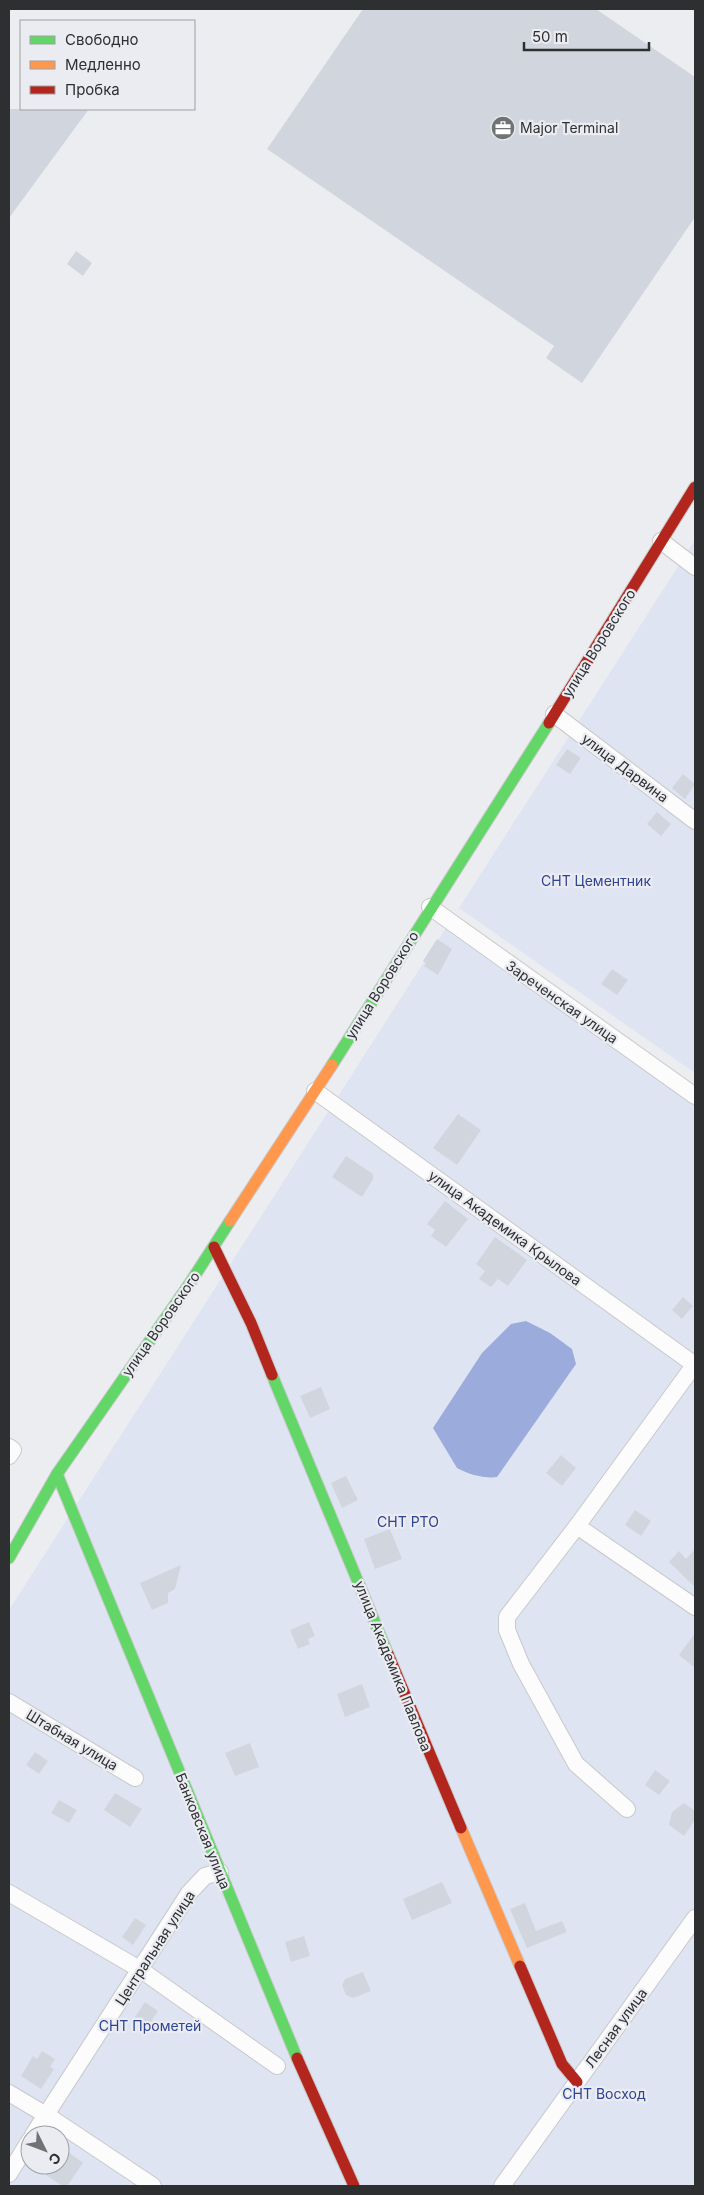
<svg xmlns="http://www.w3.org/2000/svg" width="704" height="2195" font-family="Inter,sans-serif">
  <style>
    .green { fill: #dee4f2; fill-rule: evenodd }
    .water { fill: #9aabdc }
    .building { fill: #d1d6de }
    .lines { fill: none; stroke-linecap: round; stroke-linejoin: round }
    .street-casing { stroke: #c9c9cb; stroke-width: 18 }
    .fast-casing { stroke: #c9c9cb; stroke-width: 13 }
    .slow-casing { stroke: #c9c9cb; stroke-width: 13 }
    .jam-casing { stroke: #c9c9cb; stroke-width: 13 }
    .street { stroke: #fcfcfd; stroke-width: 16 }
    .fast { stroke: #63d668; stroke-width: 11 }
    .slow { stroke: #ff974d; stroke-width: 11 }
    .jam { stroke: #b3261e; stroke-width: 11 }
    .labels { text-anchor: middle; stroke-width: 4.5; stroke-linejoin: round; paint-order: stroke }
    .poi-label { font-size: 14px; fill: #2e2f30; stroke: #eaecf1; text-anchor: start }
    .street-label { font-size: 14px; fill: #2e2f30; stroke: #eaecf1 }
    .park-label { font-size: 14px; fill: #2f4393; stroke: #eaecf1 }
  </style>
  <rect width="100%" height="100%" fill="#ebedf0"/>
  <g class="green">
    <polygon points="695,540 695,1073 459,908"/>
    <path d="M447 926 695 1105V2186H9V1610ZM30 2135H60V2165H30Z"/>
  </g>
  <path class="water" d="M526 1321 550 1333 572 1349 576 1364 497 1477C486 1479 467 1474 457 1468L433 1428 482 1353 511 1324Z"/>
  <g class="building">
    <polygon points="363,9 596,9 695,77 695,217 582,383 546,358 554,346 267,149"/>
    <polygon points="9,109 89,109 9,218"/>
    <polygon points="76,251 92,263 83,276 67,264"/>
    <polygon points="567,749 581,758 570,774 556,765"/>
    <polygon points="683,774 695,784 685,799 672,788"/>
    <polygon points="657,812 671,824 661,836 647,824"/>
    <polygon points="437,939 452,949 438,975 424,966 426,963 423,961"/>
    <polygon points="612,969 628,980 617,995 601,984"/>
    <polygon points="458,1114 481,1130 457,1165 433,1148"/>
    <polygon points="346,1156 373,1174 373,1179 362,1197 332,1177"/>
    <polygon points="445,1201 468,1219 446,1247 431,1236 435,1230 427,1224"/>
    <polygon points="495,1237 527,1260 508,1286 498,1279 491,1287 479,1279 485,1271 476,1264"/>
    <polygon points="683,1297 693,1306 682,1319 672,1310"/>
    <polygon points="321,1387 330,1409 310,1418 300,1396"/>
    <polygon points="561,1455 576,1468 562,1486 546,1473"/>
    <polygon points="346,1476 358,1500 342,1508 331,1483"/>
    <polygon points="635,1510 651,1521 641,1536 625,1525"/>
    <polygon points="390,1529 402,1559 375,1569 364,1539"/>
    <polygon points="695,1549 695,1587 669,1562 679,1551 686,1559"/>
    <polygon points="181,1565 175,1589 168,1593 168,1603 152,1610 140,1583"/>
    <polygon points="309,1622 315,1636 308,1639 310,1644 298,1649 290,1630"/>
    <polygon points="695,1633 695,1668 679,1655"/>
    <polygon points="362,1684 370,1707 345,1717 337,1694"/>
    <polygon points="250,1743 259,1767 235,1776 225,1753"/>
    <polygon points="35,1752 48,1761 39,1774 26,1765"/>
    <polygon points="655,1770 670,1781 659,1795 645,1785"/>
    <polygon points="115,1793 142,1809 130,1827 104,1810"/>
    <polygon points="59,1800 77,1810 69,1823 51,1813"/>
    <polygon points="684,1803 695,1811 695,1820 684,1836 669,1825 672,1812"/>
    <polygon points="442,1882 452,1903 412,1920 403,1899"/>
    <polygon points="525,1903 536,1931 562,1921 567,1932 527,1948 510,1909"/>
    <polygon points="135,1918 146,1925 133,1945 122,1937"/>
    <polygon points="304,1936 310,1956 291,1962 285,1942"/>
    <polygon points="363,1972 371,1991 353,1998 346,1995 342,1985 345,1979"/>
    <polygon points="145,2002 158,2011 146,2029 133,2020"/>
    <polygon points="42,2051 55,2059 50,2067 54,2069 41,2089 21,2076 33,2056 37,2059"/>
    <polygon points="60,2146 83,2163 67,2186 62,2186 46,2175 53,2165 60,2165"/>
  </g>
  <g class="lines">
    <g class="street-casing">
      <g id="street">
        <polyline points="661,541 695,567"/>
        <polyline points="554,714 695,821"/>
        <polyline points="430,907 695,1096"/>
        <polyline points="315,1091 695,1365"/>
        <polyline points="9,1447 13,1450 9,1456"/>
        <polyline points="577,1526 695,1607"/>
        <polyline points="9,1702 135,1778"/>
        <polyline points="627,1809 576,1764 521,1664 507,1630 507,1617 577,1526 695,1364"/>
        <polyline points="9,1893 141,1970 277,2066"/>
        <polyline points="9,2093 51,2118 153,2186"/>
        <polyline points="33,2135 189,1893 205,1876 220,1872"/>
        <polyline points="9,2174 30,2140"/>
        <polyline points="502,2186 695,1918"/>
      </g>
    </g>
    <g class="fast-casing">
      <g id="fast">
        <polyline points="332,1065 549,723"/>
        <polyline points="272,1375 388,1654"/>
        <polyline points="57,1474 297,2058"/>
        <polyline points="9,1558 57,1474 188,1286 230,1221"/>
      </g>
    </g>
    <g class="slow-casing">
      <g id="slow">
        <polyline points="230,1221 332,1065"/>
        <polyline points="461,1828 520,1966"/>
      </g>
    </g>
    <g class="jam-casing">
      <g id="jam">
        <polyline points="549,723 695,487"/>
        <polyline points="214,1247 251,1323 272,1375"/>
        <polyline points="388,1654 461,1828"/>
        <polyline points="520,1966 562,2064 577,2082"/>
        <polyline points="297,2058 354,2186"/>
      </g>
    </g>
    <use href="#street" class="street"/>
    <use href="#fast" class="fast"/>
    <use href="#slow" class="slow"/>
    <use href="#jam" class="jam"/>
  </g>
  <defs>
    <g id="office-disc" transform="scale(1.25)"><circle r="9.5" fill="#707273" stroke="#eaecf1"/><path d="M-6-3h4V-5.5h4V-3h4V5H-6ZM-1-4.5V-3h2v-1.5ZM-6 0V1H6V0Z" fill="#fff"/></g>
  </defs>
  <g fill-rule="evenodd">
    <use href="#office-disc" x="503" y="128"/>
  </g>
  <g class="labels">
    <g class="poi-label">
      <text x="520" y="133">Major Terminal</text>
    </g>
    <g class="street-label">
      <text transform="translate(599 643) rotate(-58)" y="5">улица Воровского</text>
      <text transform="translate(625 768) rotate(37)" y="5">улица Дарвина</text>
      <text transform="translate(382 985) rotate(-58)" y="5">улица Воровского</text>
      <text transform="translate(562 1002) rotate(35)" y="5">Зареченская улица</text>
      <text transform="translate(505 1228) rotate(36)" y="5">улица Академика Крылова</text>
      <text transform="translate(161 1324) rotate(-55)" y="5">улица Воровского</text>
      <text transform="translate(393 1666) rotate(68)" y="5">улица Академика Павлова</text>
      <text transform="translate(72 1740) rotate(31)" y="5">Штабная улица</text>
      <text transform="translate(203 1831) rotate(68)" y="5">Банковская улица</text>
      <text transform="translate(155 1948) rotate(-57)" y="5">Центральная улица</text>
      <text transform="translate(616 2028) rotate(-54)" y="5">Лесная улица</text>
    </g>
    <g class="park-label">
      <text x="596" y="886">СНТ Цементник</text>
      <text x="408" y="1527">СНТ РТО</text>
      <text x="150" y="2031">СНТ Прометей</text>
      <text x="604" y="2099">СНТ Восход</text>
    </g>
  </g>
  <rect width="704" height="2195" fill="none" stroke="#2e2f30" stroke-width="20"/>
  <rect x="20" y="20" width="175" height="90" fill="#eaecf1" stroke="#9fa0a4"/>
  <rect x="30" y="36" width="25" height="8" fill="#63d668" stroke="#9fa0a4"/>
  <text x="65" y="45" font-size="15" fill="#2e2f30">Свободно</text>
  <rect x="30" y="61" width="25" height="8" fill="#ff974d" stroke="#9fa0a4"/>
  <text x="65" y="70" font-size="15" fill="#2e2f30">Медленно</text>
  <rect x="30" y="86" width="25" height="8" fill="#b3261e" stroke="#9fa0a4"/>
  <text x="65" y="95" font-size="15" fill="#2e2f30">Пробка</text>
  <g transform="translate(45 2150) rotate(132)"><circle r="24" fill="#eaecf1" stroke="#9fa0a4"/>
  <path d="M0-4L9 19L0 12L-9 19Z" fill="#707273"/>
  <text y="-8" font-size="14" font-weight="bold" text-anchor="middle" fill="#2e2f30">С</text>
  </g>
  <path d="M524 42v8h125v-8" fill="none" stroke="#2e2f30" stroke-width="2.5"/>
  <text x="532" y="42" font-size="15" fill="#2e2f30" stroke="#eaecf1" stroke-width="4" paint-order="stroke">50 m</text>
</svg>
